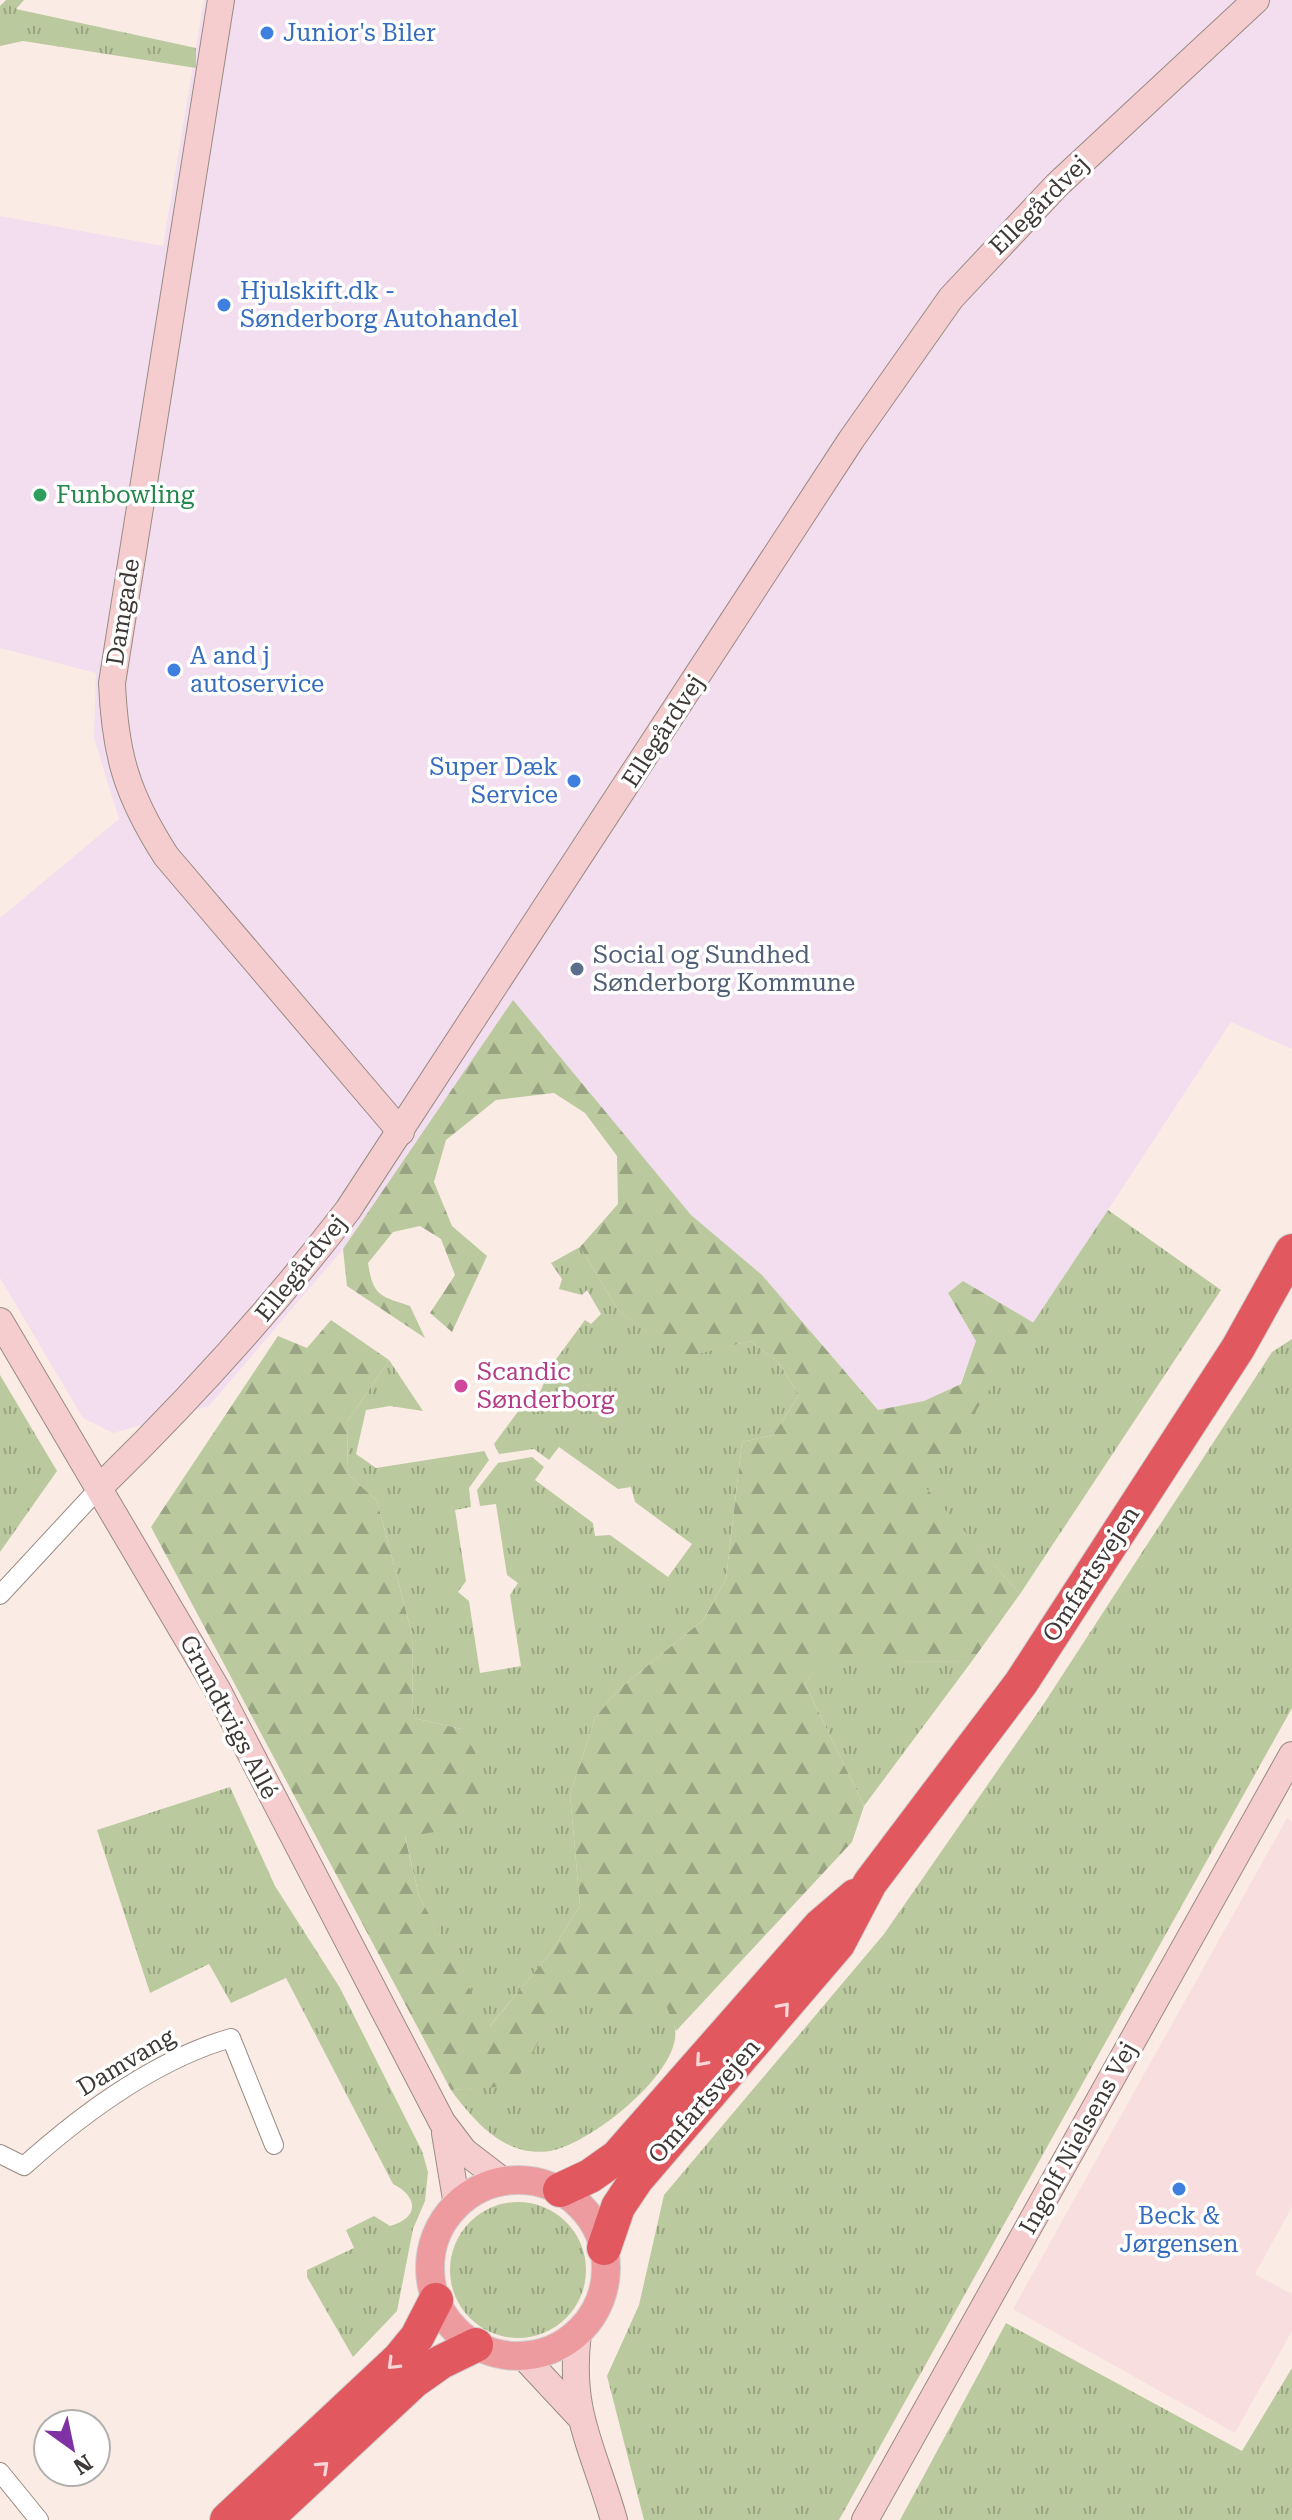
<svg xmlns="http://www.w3.org/2000/svg" width="1292" height="2520" font-family="'Roboto Serif',serif">
  <style>
    .commercial { fill: #f9dedf }
    .industrial { fill: #f2deee }
    .grass { fill: url(#grass-tufts) }
    .forest { fill: url(#forest-firs) }
    .lines { fill: none; stroke-linecap: round; stroke-linejoin: round }
    .street-casing { stroke: #988b84; stroke-width: 20 }
    .secondary-casing { stroke: #988b84; stroke-width: 28 }
    .primary-casing { stroke: #d1cfcf; stroke-width: 30 }
    .highway-casing { stroke: #d1cfcf; stroke-width: 36 }
    .street { stroke: #fff; stroke-width: 18 }
    .secondary { stroke: #f6cdcf; stroke-width: 26 }
    .primary { stroke: #ed9b9f; stroke-width: 28 }
    .highway { stroke: #e1585f; stroke-width: 34 }
    .oneway { stroke: #f8d5d7 }
    .shop-dot { fill: #3f7fe0; stroke: #fff; stroke-width: 3 }
    .leisure-dot { fill: #2e9e5b; stroke: #fff; stroke-width: 3 }
    .service-dot { fill: #5c6f8a; stroke: #fff; stroke-width: 3 }
    .hotel-dot { fill: #d1479c; stroke: #fff; stroke-width: 3 }
    .labels { text-anchor: middle; stroke-width: 7; stroke-linejoin: round; paint-order: stroke }
    .shop-label { font-size: 24px; fill: #366cbe; stroke: #fff; text-anchor: start }
    .street-label { font-size: 24px; fill: #3e3936; stroke: #fff }
    .leisure-label { font-size: 24px; fill: #27864d; stroke: #fff; text-anchor: start }
    .service-label { font-size: 24px; fill: #4e5e75; stroke: #fff; text-anchor: start }
    .hotel-label { font-size: 24px; fill: #b23c85; stroke: #fff; text-anchor: start }
  </style>
  <defs>
    <pattern id="grass-tufts" width="24" height="20" patternUnits="userSpaceOnUse" patternTransform="scale(2)"><rect width="24" height="20" fill="#bbc99f"/><path d="M3 7l-1-3M5 7V3M7 7l1-3M15 17l-1-3M17 17v-4M19 17l1-3" fill="none" stroke="#99a482"/></pattern>
    <pattern id="forest-firs" width="22" height="20" patternUnits="userSpaceOnUse" patternTransform="scale(2)"><rect width="22" height="20" fill="#bbc99f"/><path d="M5 1l3.5 6h-7zM16 11l3.5 6h-7z" fill="#99a482"/></pattern>
  </defs>
  <rect width="100%" height="100%" fill="#faece4"/>
  <polygon class="commercial" points="1287,1818 1292,1821 1292,2207 1255,2274 1292,2294 1292,2331 1235,2433 1013,2309"/>
  <polygon class="industrial" points="204,0 1292,0 1292,1049 1231,1022 1034,1323 963,1281 948,1294 977,1341 960,1384 924,1401 878,1410 762,1275 691,1215 513,1001 343,1249 209,1406 113,1433 83,1418 0,1278 0,918 119,819 94,738 96,673 0,648 0,216 163,246"/>
  <g class="grass">
    <polygon points="6,0 24,0 16,9 196,48 196,68 23,41 0,46 0,6"/>
    <polygon points="1108,1210 1221,1290 1020,1594 924,1487"/>
    <polygon points="580,1247 618,1310 680,1357 751,1341 779,1363 799,1395 773,1435 742,1442 726,1579 703,1620 618,1690 595,1718 570,1794 580,1906 549,1955 489,2027 419,1896 405,1836 462,1729 413,1718 412,1634 377,1501 348,1474 347,1422 389,1360 423,1411 390,1406 366,1410 356,1454 376,1468 484,1451 489,1460 469,1488 471,1507 455,1510 466,1581 458,1592 469,1601 480,1673 521,1666 510,1595 518,1583 507,1575 496,1504 480,1506 477,1490 498,1463 532,1457 544,1467 535,1480 593,1523 595,1536 610,1535 668,1577 692,1544 635,1502 631,1487 618,1489 559,1447 549,1460 534,1449 499,1454 494,1444 528,1398 538,1397 551,1366 585,1320 591,1324 601,1314 587,1290 582,1295 559,1289 562,1279 551,1263"/>
    <polygon points="1292,1339 1292,1708 839,2520 644,2520 607,2376 639,2305 664,2195 884,1934 1043,1705 1272,1352"/>
    <polygon points="0,1375 57,1471 0,1552"/>
    <polygon points="972,1661 864,1806 805,1684 821,1662"/>
    <path d="M230 1787 275 1886 340 1988 422 2151 428 2172 425 2201 413 2229 397 2311 353 2357 307 2277V2270L354 2248 346 2230 374 2216 390 2226C419 2218 419 2197 393 2184L286 1978 231 2003 209 1964 150 1993 97 1830Z"/>
    <path d="M575 1979 662 1994C666 2005 673 2018 675 2029 682 2072 589 2145 550 2151 505 2158 474 2121 451 2090L513 2085Z"/>
    <circle cx="518" cy="2270" r="68"/>
    <polygon points="1006,2323 1242,2451 1292,2368 1292,2520 900,2520"/>
  </g>
  <path class="forest" d="M513 1000 691 1215 762 1275 878 1410 924 1401 961 1384 976 1341 948 1293 963 1281 1034 1323 925 1487 1020 1594 972 1661 821 1663 805 1684 864 1806 852 1842 676 2031 662 1995 621 2031 575 1980 513 2086 451 2090 151 1527 278 1336 307 1348 331 1320 389 1360 347 1422 348 1474 377 1501 412 1634 413 1718 462 1729C487 1776 500 1782 464 1827L405 1837 419 1896 490 2026 549 1955 580 1906 570 1794 595 1718 618 1690 703 1620 726 1579 742 1442 773 1435 799 1395 779 1363 751 1341 680 1358 618 1310 580 1247 618 1204 617 1156 585 1113 554 1093 496 1100 446 1140 434 1182 452 1226 487 1256 452 1332 430 1313 455 1275 441 1239 420 1226 393 1232 368 1263C373 1296 380 1296 410 1306L425 1338 347 1286 343 1249Z"/>
  <g class="lines">
    <g class="street-casing">
      <g id="street">
        <polyline points="0,1595 100,1487"/>
        <path d="M0 2154 24 2166C83 2113 154 2060 231 2038L274 2145"/>
        <polyline points="0,2472 39,2520"/>
      </g>
    </g>
    <g class="secondary-casing">
      <g id="secondary">
        <path d="M221 0 112 683C115 755 127 795 166 856L401 1132"/>
        <polyline points="0,1321 217,1689 442,2122 464,2151 503,2181"/>
        <path d="M100 1487C189 1400 272 1309 348 1210L851 440 951 298 1057 185 1256 0"/>
        <polyline points="445,2133 457,2205"/>
        <path d="M578 2333C568 2412 593 2447 614 2520"/>
        <polyline points="523,2356 578,2415"/>
        <polyline points="865,2520 1292,1755"/>
      </g>
    </g>
    <g class="primary-casing">
      <circle id="primary" cx="518" cy="2268" r="88"/>
    </g>
    <g class="highway-casing">
      <g id="highway">
        <polyline points="560,2190 590,2176 617,2157 820,1926 855,1896"/>
        <polyline points="604,2248 618,2207 636,2180 838,1944 870,1883 1021,1683 1238,1348 1292,1251"/>
        <polyline points="227,2520 399,2359 417,2337 436,2300"/>
        <polyline points="265,2520 414,2381 441,2362 476,2345"/>
      </g>
    </g>
    <use href="#street" class="street"/>
    <use href="#secondary" class="secondary"/>
    <use href="#primary" class="primary"/>
    <use href="#highway" class="highway"/>
  </g>
  <defs><path id="oneway-chevron" d="M-2-3.5L2.5 0L-2 3.5" fill="none" stroke-width="1.6" stroke-linecap="round" stroke-linejoin="round" transform="scale(2)"/></defs>
  <g class="oneway">
    <use href="#oneway-chevron" transform="translate(784 2008) rotate(-49)"/>
    <use href="#oneway-chevron" transform="translate(701 2061) rotate(131)"/>
    <use href="#oneway-chevron" transform="translate(393 2364) rotate(135)"/>
    <use href="#oneway-chevron" transform="translate(323 2467) rotate(-43)"/>
  </g>
  <g class="shop-dot">
    <circle cx="267" cy="33" r="8"/>
    <circle cx="224" cy="305" r="8"/>
    <circle cx="174" cy="670" r="8"/>
    <circle cx="574" cy="781" r="8"/>
    <circle cx="1179" cy="2189" r="8"/>
  </g>
  <circle class="leisure-dot" cx="40" cy="495" r="8"/>
  <circle class="service-dot" cx="577" cy="969" r="8"/>
  <circle class="hotel-dot" cx="461" cy="1386" r="8"/>
  <g class="labels">
    <g class="shop-label">
      <text x="283" y="41">Junior's Biler</text>
      <text x="240" y="299">Hjulskift.dk -<tspan x="240" dy="28">Sønderborg Autohandel</tspan></text>
      <text x="190" y="664">A and j<tspan x="190" dy="28">autoservice</tspan></text>
      <text x="558" y="775" text-anchor="end">Super Dæk<tspan x="558" dy="28">Service</tspan></text>
      <text x="1179" y="2224" text-anchor="middle">Beck &amp;<tspan x="1179" dy="28">Jørgensen</tspan></text>
    </g>
    <g class="street-label">
      <text transform="translate(1039 205) rotate(-45)" y="8">Ellegårdvej</text>
      <text transform="translate(123 612) rotate(-81)" y="8">Damgade</text>
      <text transform="translate(663 731) rotate(-57)" y="8">Ellegårdvej</text>
      <text transform="translate(301 1268) rotate(-51)" y="8">Ellegårdvej</text>
      <text transform="translate(1091 1574) rotate(-57)" y="8">Omfartsvejen</text>
      <text transform="translate(229 1717) rotate(62)" y="8">Grundtvigs Allé</text>
      <text transform="translate(126 2062) rotate(-31)" y="8">Damvang</text>
      <text transform="translate(704 2101) rotate(-49)" y="8">Omfartsvejen</text>
      <text transform="translate(1078 2138) rotate(-61)" y="8">Ingolf Nielsens Vej</text>
    </g>
    <g class="leisure-label">
      <text x="56" y="503">Funbowling</text>
    </g>
    <g class="service-label">
      <text x="593" y="963">Social og Sundhed<tspan x="593" dy="28">Sønderborg Kommune</tspan></text>
    </g>
    <g class="hotel-label">
      <text x="477" y="1380">Scandic<tspan x="477" dy="28">Sønderborg</tspan></text>
    </g>
  </g>
  <g transform="translate(72 2448) rotate(147)"><circle r="38" fill="#ffffff" stroke="#b2b0af" stroke-width="2"/>
  <path d="M0-6L14 30L0 20L-14 30Z" fill="#7e32a4"/>
  <text y="-12" font-size="22" font-weight="bold" text-anchor="middle" fill="#3e3936">N</text>
  </g>
</svg>
